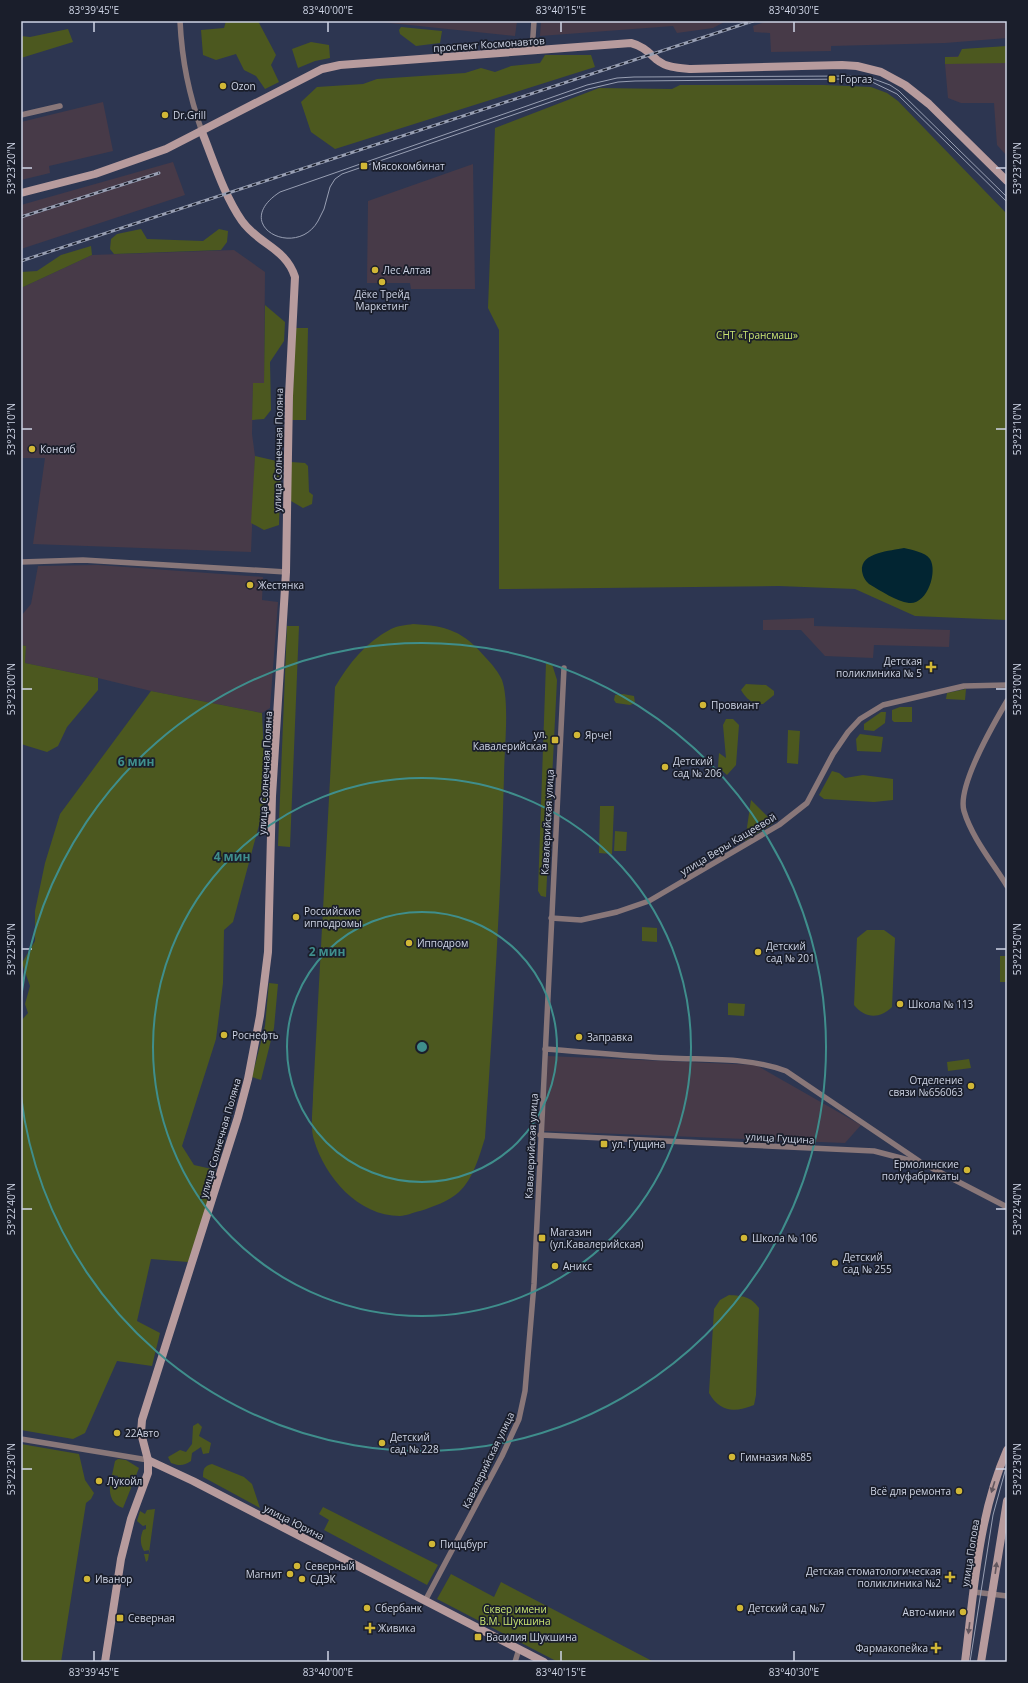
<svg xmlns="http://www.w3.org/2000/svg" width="1028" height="1683" font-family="'Open Sans',sans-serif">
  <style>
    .industrial { fill: #473a48 }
    .green { fill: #4c581f }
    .water { fill: #022532 }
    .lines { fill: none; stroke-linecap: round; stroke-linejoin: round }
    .street { stroke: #897779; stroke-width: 5.5 }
    .secondary { stroke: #b79b9d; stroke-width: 8 }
    .tram { stroke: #989fb3; stroke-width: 1 }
    .rail-casing { stroke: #989fb3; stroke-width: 3 }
    .rail { stroke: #1a1e2b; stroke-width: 1.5; stroke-dasharray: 4.5; stroke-linecap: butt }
    .oneway { fill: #61565e }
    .ticks { fill: none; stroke: #ced4e5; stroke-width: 1.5 }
    .ring { fill: none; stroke: #3f8e8c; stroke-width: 2 }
    .poi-dot { fill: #d1b736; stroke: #1a1e2b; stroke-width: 1.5 }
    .labels { text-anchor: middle; stroke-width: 3.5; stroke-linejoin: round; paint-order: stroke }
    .street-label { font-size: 10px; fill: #ced4e5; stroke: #1a1e2b }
    .poi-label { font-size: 10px; fill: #ced4e5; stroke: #1a1e2b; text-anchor: start }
    .park-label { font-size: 10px; fill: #cbe672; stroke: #1a1e2b }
    .centre { fill: #3f8e8c; stroke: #1a1e2b; stroke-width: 2 }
    .ring-label { font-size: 12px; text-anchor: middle; font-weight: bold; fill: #3f8e8c; stroke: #1a1e2b; stroke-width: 3.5; stroke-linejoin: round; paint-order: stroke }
    .neatline { fill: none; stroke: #ced4e5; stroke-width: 1.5 }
    .ticks-label { font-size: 10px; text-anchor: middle; fill: #ced4e5 }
  </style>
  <rect width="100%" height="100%" fill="#2d3651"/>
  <g class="industrial">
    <polygon points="371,21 517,21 515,36"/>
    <polygon points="541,21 726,21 713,28 677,33 673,26 540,36"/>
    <polygon points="768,21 1007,21 1007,156 997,145 994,103 961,103 948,98 945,64 945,57 1007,54 1007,38 945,43 831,46 831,51 771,52 770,33 754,32 753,26"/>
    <polygon points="103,102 113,151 49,166 50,173 21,180 21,122"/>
    <polygon points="173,162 185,195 21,249 21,205"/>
    <polygon points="473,164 475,289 411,289 410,283 367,283 368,201"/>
    <polygon points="234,250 265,272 264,384 253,384 252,434 255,456 251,552 33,544 45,458 21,458 21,288 92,255"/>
    <polygon points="98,565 263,577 262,600 278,602 270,708 262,713 151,691 98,678 25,663 26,646 21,645 21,616 31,604 38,566"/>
    <polygon points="814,618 814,626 950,630 949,647 874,645 873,658 825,656 801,630 763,630 763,620"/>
    <polygon points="548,1056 756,1065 861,1125 845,1143 544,1131"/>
  </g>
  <g class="green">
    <polygon points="226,21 258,21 276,55 271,65 279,82 265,89 256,76 244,70 236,54 216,60 203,55 201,30 224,28"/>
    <polygon points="401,27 442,31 440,43 416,46 400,34 399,30"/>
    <polygon points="68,29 73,42 21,58 21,36 30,37"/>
    <polygon points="311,42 329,45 330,58 315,61 298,68 292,49"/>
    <polygon points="1007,46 1007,63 945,64 945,57 958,57 962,49"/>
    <polygon points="545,55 591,55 595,67 335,149 311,132 301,102 317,87 363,84 377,79 465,73 481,68 495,72 511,66 540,63"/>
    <polygon points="680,85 824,85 871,87 887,93 898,101 1007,214 1007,620 915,616 855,589 779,586 499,589 499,330 488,308 495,128 599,88 672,89"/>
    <polygon points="141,229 147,239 203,241 219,229 228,231 227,242 221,250 114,254 110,249 111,239 117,234"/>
    <polygon points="91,246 92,255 21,288 21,272 37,271 61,255"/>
    <polygon points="265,305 285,322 284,341 270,362 271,410 264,419 252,420 253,383 264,383"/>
    <polygon points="295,328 308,328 306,420 292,420"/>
    <polygon points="255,456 281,462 279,525 264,530 251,523"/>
    <polygon points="291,462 305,463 308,466 309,492 313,495 312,504 303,508 291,501"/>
    <path d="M413 624C448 626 463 631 486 658 492 664 499 673 502 680 510 703 504 751 504 777 501 897 493 1018 485 1138 479 1157 473 1179 459 1192 449 1201 433 1207 420 1211 414 1212 406 1216 400 1216 358 1216 325 1177 314 1140 310 1129 313 1107 313 1095L335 687C349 663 366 642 391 629 397 626 406 625 413 624Z"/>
    <polygon points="287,626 299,626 290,847 278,846"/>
    <polygon points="21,645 26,646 25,663 98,678 98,690 67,727 58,746 47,752 21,744"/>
    <polygon points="546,663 552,664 557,680 546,897 541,896 538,891"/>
    <path d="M746 684 766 685 774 691V695L763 704C754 705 746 699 741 690Z"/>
    <polygon points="966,689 965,700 946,699 947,693"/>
    <polygon points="151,691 262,713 266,799 233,922 224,930 223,983 216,1039 182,1146 194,1165 216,1170 212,1190 188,1262 151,1259 137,1321 160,1333 152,1366 117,1361 85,1433 73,1439 21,1430 21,1021 28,1013 25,1004 30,986 22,963 35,941 35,911 45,863 60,814"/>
    <polygon points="623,694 634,696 635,703 630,705 616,703 614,700 615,695"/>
    <polygon points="912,707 912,722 894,722 892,720 892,710 900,707"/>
    <polygon points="881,712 886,712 885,723 874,731 864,730 864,724"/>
    <polygon points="726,719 733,719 739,725 736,765 727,775 718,767 719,753 726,758 723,725"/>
    <polygon points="788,730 800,731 798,764 787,763"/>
    <polygon points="860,734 883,737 881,752 857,751 856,739"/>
    <polygon points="832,771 839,773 845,778 863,775 893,779 893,800 874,802 824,799 819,795"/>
    <polygon points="751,800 774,823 745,841"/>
    <polygon points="600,806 614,806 612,854 599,853"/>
    <polygon points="615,831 627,832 626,851 614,851"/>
    <polygon points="642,927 657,928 657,942 642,941"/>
    <path d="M867 930H884L895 938 892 1007C880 1019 865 1019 854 1005L857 938Z"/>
    <rect x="1000" y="956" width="7" height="26"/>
    <polygon points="269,983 278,984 274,1028 261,1080 252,1077 265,1026"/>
    <polygon points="728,1003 745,1004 744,1016 728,1015"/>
    <polygon points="969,1059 971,1068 948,1071 947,1062"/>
    <path d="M729 1295C743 1296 750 1296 759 1308L756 1395 754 1405C734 1413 720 1412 709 1393L714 1309 720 1300Z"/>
    <path d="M198 1423 202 1427 199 1436 211 1443 209 1453 203 1454 201 1447 192 1453 191 1461C184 1466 179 1466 171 1463L168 1457 180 1450 186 1452 192 1444 193 1426Z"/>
    <polygon points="21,1444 79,1454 85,1480 94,1493 91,1499 86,1503 61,1662 21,1662"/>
    <path d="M118 1459 126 1460 139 1468 123 1508C113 1505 109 1496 110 1486L116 1487 118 1476 112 1475 115 1461Z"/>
    <path d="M212 1464 244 1477 252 1484 260 1508 203 1477C203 1469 204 1466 212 1464Z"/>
    <polygon points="323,1507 438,1565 427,1585 324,1530 329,1520 319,1514"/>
    <path d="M155 1509 148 1560 146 1562 144 1554H149L150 1550 144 1551C140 1544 140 1538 143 1530L146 1529V1525L143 1526 137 1521 140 1511 145 1514 147 1510Z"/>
    <polygon points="451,1574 494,1597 501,1582 654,1662 558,1662 437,1599"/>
  </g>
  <path class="water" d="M904 548C912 550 925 552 930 559 938 572 927 605 909 603 896 601 881 591 869 584 865 580 863 577 862 571 860 552 891 551 904 548Z"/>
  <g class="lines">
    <g class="street">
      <path d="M180 21C182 62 189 94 202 132"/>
      <polyline points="532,51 534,21"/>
      <polyline points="21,115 60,106"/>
      <polyline points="21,562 83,560 286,572"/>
      <path d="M1007 701C994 723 957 787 964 811 972 838 993 863 1007 886"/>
      <polyline points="551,918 581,920 617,912 649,901 779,825 807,803 833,754 848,732 860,719 883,705 964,686 1007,685"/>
      <path d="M545 1049C586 1052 627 1056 668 1058 708 1060 748 1057 786 1071L919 1161"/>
      <polyline points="540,1135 874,1151 924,1164 1007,1207"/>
      <polyline points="21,1439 148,1460"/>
      <polyline points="974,1592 1007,1596"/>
      <polyline points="425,1601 502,1456 519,1419 525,1391 534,1284 564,668"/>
      <polyline points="515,1662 519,1649"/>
    </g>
    <g class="secondary">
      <path d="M21 193 95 174 166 149 322 69 340 65 631 43C643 46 648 52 657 60 667 68 679 68 691 69L842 65 857 66 881 72 905 85 929 104 1007 181"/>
      <polyline points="148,1460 193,1481 544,1662"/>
      <path d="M105 1662 121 1559 131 1519 148 1473V1460L141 1433 142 1420 238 1117 248 1079 260 1016 268 952 272 796 286 572 289 396 295 277C286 248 259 245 242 221 224 195 214 162 202 132"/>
      <path d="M965 1662C974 1591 978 1516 1007 1450"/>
      <polyline points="981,1662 1007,1501"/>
    </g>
    <g class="tram">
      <path d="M1007 197 899 91 890 85 871 78 848 76 634 77 617 78 587 85 280 192C229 225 296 260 318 221L324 209 330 187 335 179 342 174 588 89 618 82 635 81 848 79 870 81 897 94 1007 202"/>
      <polyline points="970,1662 993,1515 1007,1464"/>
    </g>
    <g class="rail-casing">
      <g id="rail">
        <polyline points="21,217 159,173"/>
        <polyline points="21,261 753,21"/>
      </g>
    </g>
    <use href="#rail" class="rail"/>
  </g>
  <defs><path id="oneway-solid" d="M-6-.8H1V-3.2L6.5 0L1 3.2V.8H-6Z"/></defs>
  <g class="oneway">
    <use href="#oneway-solid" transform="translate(993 1487) rotate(107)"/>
    <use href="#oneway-solid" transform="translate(996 1568) rotate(-82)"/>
    <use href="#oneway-solid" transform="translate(969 1628) rotate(97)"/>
  </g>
  <path class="ticks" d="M94 22V32M328 22V32M561 22V32M794 22V32M22 168H32M996 168H1006M22 429H32M996 429H1006M22 689H32M996 689H1006M22 949H32M996 949H1006M22 1209H32M996 1209H1006M22 1469H32M996 1469H1006M94 1651V1661M328 1651V1661M561 1651V1661M794 1651V1661"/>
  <g class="ring">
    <circle cx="422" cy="1047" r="135"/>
    <circle cx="422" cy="1047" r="269"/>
    <path d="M21 998A404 404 0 1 1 21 1096"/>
  </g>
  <g class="poi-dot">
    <rect x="828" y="75" width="8" height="8" rx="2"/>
    <circle cx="223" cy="86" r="4"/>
    <circle cx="165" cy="115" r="4"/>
    <rect x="360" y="162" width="8" height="8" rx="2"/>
    <circle cx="375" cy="270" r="4"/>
    <circle cx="382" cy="282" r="4"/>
    <circle cx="32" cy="449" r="4"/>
    <circle cx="250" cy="585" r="4"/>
    <path d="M929 661h4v4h4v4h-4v4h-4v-4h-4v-4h4z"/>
    <circle cx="703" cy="705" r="4"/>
    <circle cx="577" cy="735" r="4"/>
    <rect x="551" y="736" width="8" height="8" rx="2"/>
    <circle cx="665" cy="767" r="4"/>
    <circle cx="296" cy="917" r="4"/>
    <circle cx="409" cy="943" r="4"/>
    <circle cx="758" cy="952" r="4"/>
    <circle cx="900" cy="1004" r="4"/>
    <circle cx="224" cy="1035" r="4"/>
    <circle cx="579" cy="1037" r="4"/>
    <circle cx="971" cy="1086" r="4"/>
    <rect x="600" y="1140" width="8" height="8" rx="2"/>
    <circle cx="967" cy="1170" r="4"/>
    <rect x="538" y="1234" width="8" height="8" rx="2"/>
    <circle cx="744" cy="1238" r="4"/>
    <circle cx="835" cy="1263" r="4"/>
    <circle cx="555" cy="1266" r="4"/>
    <circle cx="117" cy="1433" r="4"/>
    <circle cx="382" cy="1443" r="4"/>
    <circle cx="732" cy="1457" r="4"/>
    <circle cx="99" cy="1481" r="4"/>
    <circle cx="959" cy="1491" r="4"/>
    <circle cx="432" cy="1544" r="4"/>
    <circle cx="297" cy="1566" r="4"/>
    <circle cx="290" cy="1574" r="4"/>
    <path d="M948 1571h4v4h4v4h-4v4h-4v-4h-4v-4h4z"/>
    <circle cx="87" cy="1579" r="4"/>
    <circle cx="302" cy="1579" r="4"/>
    <circle cx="367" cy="1608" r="4"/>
    <circle cx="740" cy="1608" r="4"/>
    <circle cx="963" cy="1612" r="4"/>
    <rect x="116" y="1614" width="8" height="8" rx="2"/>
    <path d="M368 1622h4v4h4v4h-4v4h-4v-4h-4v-4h4z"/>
    <rect x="474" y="1633" width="8" height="8" rx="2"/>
    <path d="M934 1642h4v4h4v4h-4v4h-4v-4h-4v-4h4z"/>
  </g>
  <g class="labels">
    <g class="street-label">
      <text transform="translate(489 44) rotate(-4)" y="4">проспект Космонавтов</text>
      <text transform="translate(278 450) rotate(-89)" y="4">улица Солнечная Поляна</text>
      <text transform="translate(265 773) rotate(-87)" y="4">улица Солнечная Поляна</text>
      <text transform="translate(547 822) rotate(-87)" y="4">Кавалерийская улица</text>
      <text transform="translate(728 844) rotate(-31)" y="4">улица Веры Кащеевой</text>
      <text transform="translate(220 1138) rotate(-74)" y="4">улица Солнечная Поляна</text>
      <text transform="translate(780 1138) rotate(3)" y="4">улица Гущина</text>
      <text transform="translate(531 1146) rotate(-87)" y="4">Кавалерийская улица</text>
      <text transform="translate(488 1460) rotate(-64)" y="4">Кавалерийская улица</text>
      <text transform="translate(294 1522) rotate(27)" y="4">улица Юрина</text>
      <text transform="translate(970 1553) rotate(-81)" y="4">улица Попова</text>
    </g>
    <g class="poi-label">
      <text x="840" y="83">Горгаз</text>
      <text x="231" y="90">Ozon</text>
      <text x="173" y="119">Dr.Grill</text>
      <text x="372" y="170">Мясокомбинат</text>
      <text x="383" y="274">Лес Алтая</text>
      <text x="382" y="298" text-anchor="middle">Дёке Трейд<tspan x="382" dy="12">Маркетинг</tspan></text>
      <text x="40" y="453">Консиб</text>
      <text x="258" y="589">Жестянка</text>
      <text x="922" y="665" text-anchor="end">Детская<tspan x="922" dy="12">поликлиника № 5</tspan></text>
      <text x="711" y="709">Провиант</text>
      <text x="547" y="738" text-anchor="end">ул.<tspan x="547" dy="12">Кавалерийская</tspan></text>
      <text x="585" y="739">Ярче!</text>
      <text x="673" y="765">Детский<tspan x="673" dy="12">сад № 206</tspan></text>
      <text x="304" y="915">Российские<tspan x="304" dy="12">ипподромы</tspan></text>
      <text x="417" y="947">Ипподром</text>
      <text x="766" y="950">Детский<tspan x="766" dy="12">сад № 201</tspan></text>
      <text x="908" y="1008">Школа № 113</text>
      <text x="232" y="1039">Роснефть</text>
      <text x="587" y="1041">Заправка</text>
      <text x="963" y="1084" text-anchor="end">Отделение<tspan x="963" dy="12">связи №656063</tspan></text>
      <text x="612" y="1148">ул. Гущина</text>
      <text x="959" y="1168" text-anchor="end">Ермолинские<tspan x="959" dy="12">полуфабрикаты</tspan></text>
      <text x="550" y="1236">Магазин<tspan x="550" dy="12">(ул.Кавалерийская)</tspan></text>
      <text x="752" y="1242">Школа № 106</text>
      <text x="843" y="1261">Детский<tspan x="843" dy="12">сад № 255</tspan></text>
      <text x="563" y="1270">Аникс</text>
      <text x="125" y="1437">22Авто</text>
      <text x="390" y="1441">Детский<tspan x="390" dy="12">сад № 228</tspan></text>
      <text x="740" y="1461">Гимназия №85</text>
      <text x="107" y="1485">Лукойл</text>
      <text x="951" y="1495" text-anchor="end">Всё для ремонта</text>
      <text x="440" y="1548">Пиццбург</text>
      <text x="305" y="1570">Северный</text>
      <text x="941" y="1575" text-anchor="end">Детская стоматологическая<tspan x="941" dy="12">поликлиника №2</tspan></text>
      <text x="282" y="1578" text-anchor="end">Магнит</text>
      <text x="95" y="1583">Иванор</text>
      <text x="310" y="1583">СДЭК</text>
      <text x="375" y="1612">Сбербанк</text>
      <text x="748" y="1612">Детский сад №7</text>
      <text x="955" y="1616" text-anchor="end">Авто-мини</text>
      <text x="128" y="1622">Северная</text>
      <text x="378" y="1632">Живика</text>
      <text x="486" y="1641">Василия Шукшина</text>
      <text x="928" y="1652" text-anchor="end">Фармакопейка</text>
    </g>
    <g class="park-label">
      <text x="757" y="339">СНТ «Трансмаш»</text>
      <text x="515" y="1613">Сквер имени<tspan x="515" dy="12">В.М. Шукшина</tspan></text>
    </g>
  </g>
  <circle cx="422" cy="1047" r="6" class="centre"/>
  <g class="ring-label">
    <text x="136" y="766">6 мин</text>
    <text x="232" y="861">4 мин</text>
    <text x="327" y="956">2 мин</text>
  </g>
  <rect width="1028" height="1683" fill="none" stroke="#1a1e2b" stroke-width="44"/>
  <rect x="22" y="22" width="984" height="1639" class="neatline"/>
  <g class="ticks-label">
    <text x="94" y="14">83°39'45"E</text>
    <text x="328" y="14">83°40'00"E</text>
    <text x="561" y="14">83°40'15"E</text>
    <text x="794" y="14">83°40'30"E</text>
    <text transform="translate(11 168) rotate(-90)" y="4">53°23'20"N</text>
    <text transform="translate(1017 168) rotate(-90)" y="4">53°23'20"N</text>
    <text transform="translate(11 429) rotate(-90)" y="4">53°23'10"N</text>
    <text transform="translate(1017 429) rotate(-90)" y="4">53°23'10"N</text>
    <text transform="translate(11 689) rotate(-90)" y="4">53°23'00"N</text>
    <text transform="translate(1017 689) rotate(-90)" y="4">53°23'00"N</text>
    <text transform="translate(11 949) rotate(-90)" y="4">53°22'50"N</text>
    <text transform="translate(1017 949) rotate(-90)" y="4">53°22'50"N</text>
    <text transform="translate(11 1209) rotate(-90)" y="4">53°22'40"N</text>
    <text transform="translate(1017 1209) rotate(-90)" y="4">53°22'40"N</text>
    <text transform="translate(11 1469) rotate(-90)" y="4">53°22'30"N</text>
    <text transform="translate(1017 1469) rotate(-90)" y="4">53°22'30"N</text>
    <text x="94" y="1676">83°39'45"E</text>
    <text x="328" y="1676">83°40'00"E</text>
    <text x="561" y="1676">83°40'15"E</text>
    <text x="794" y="1676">83°40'30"E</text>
  </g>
</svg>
